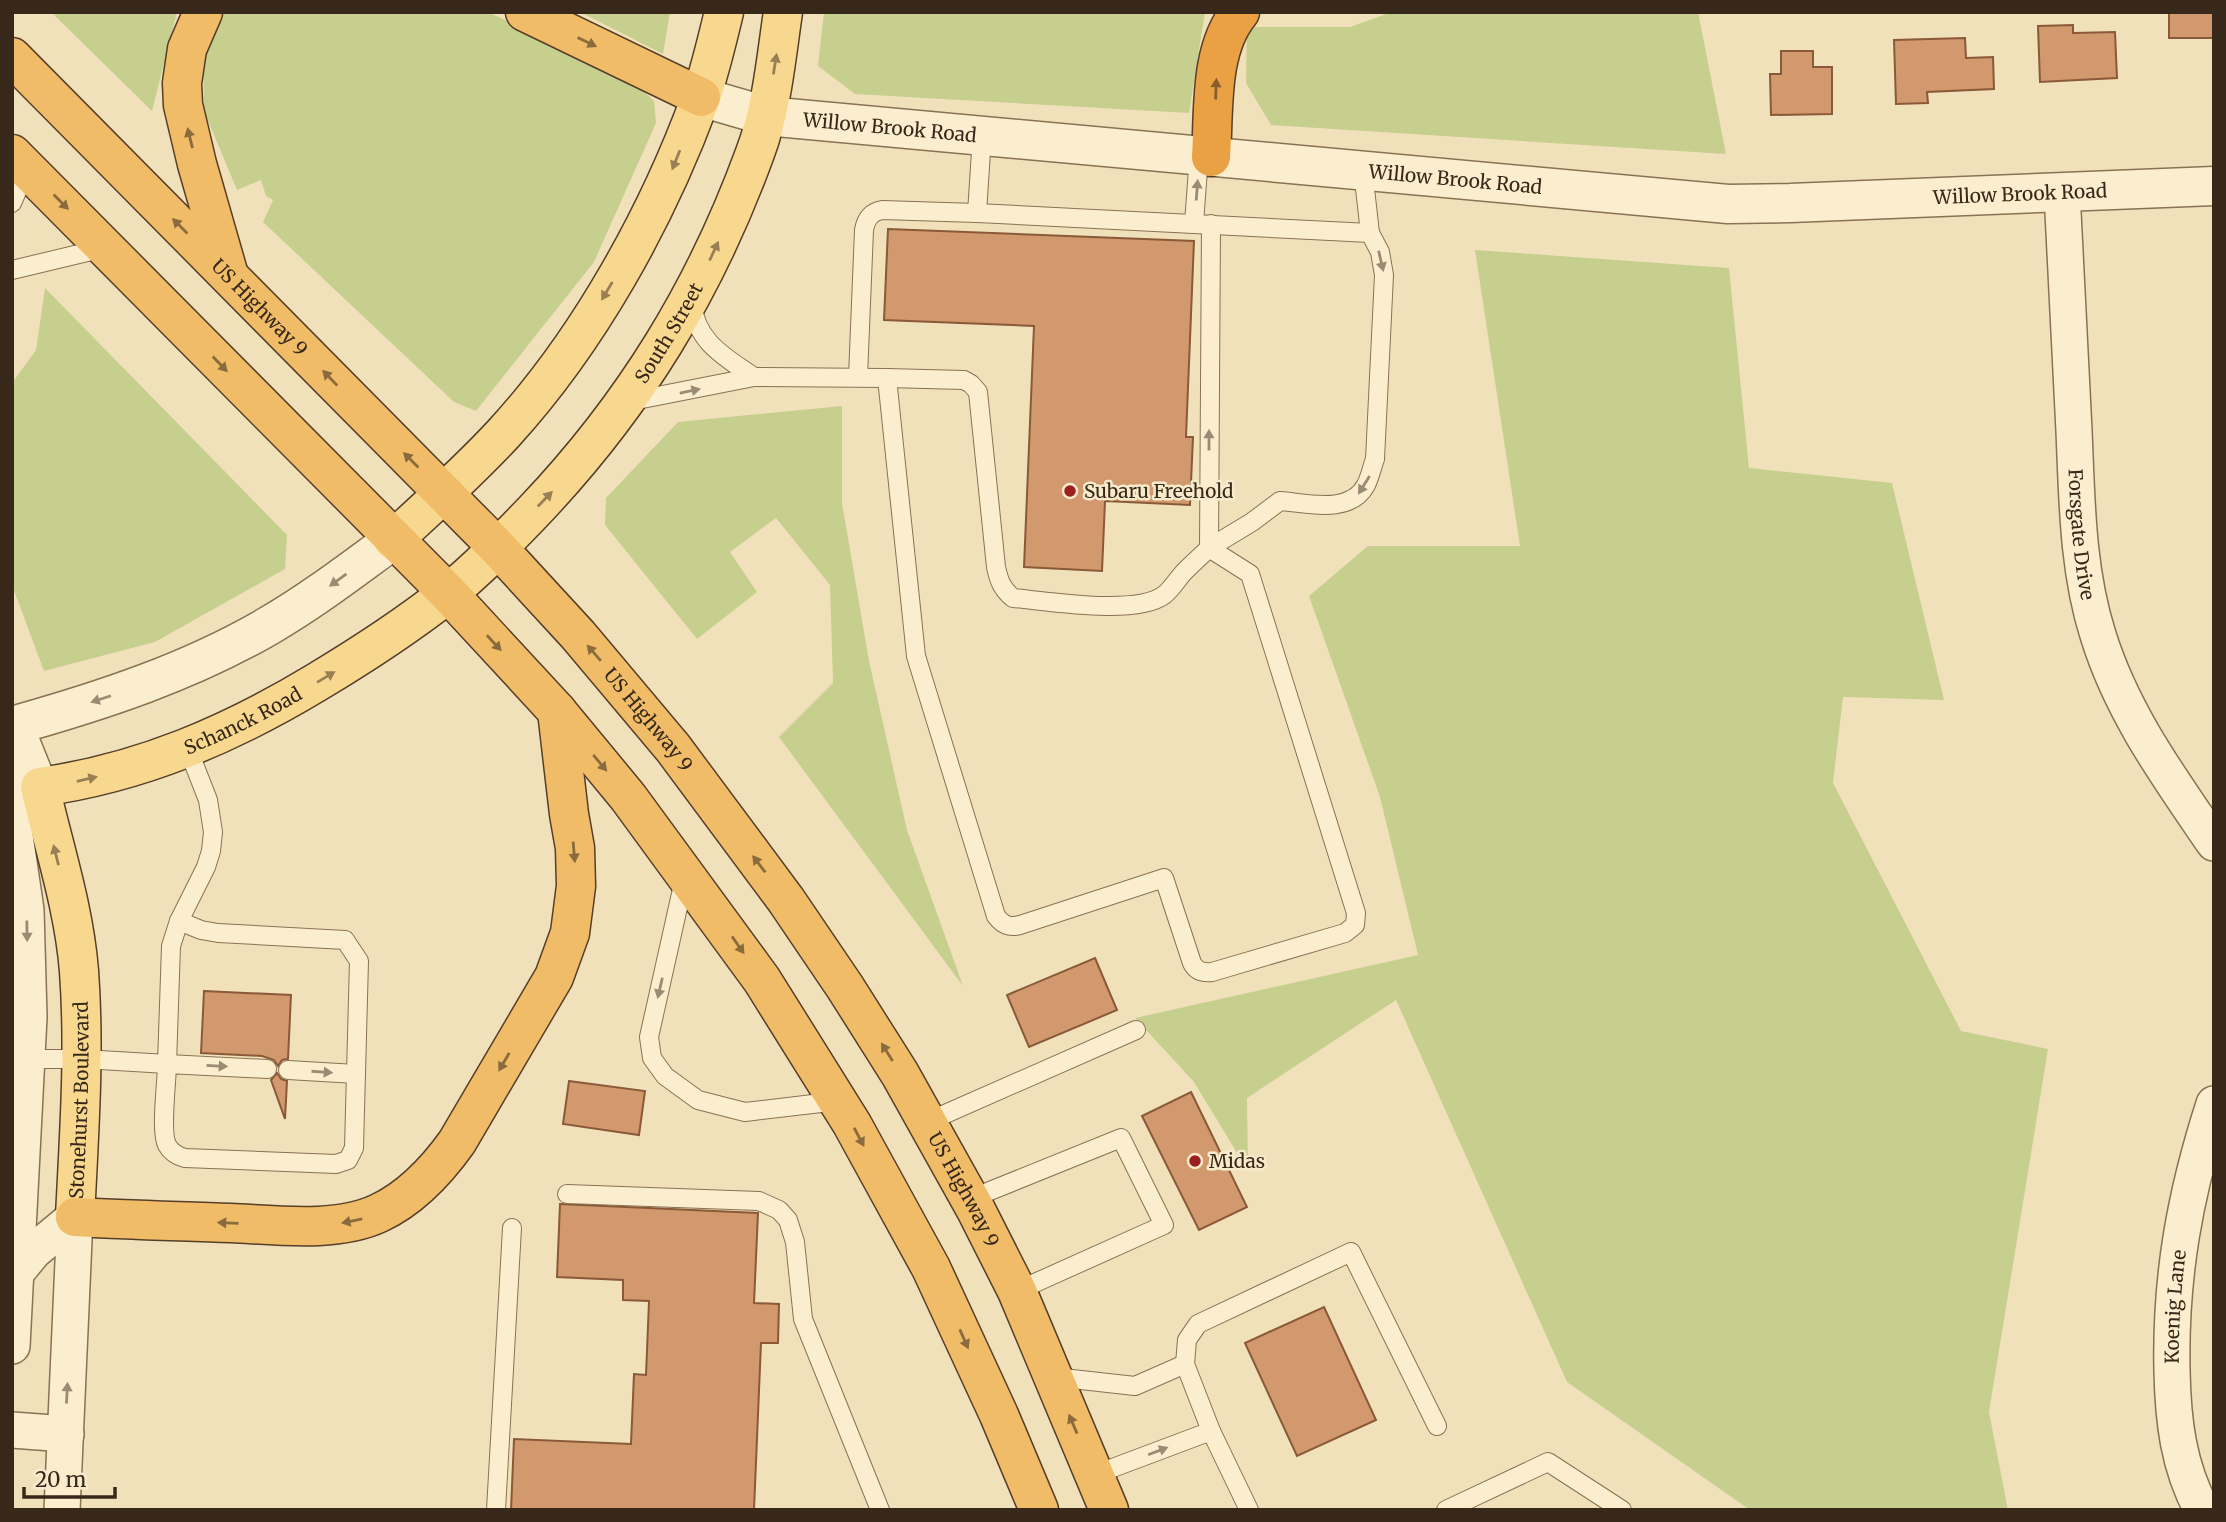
<svg xmlns="http://www.w3.org/2000/svg" width="2226" height="1522" font-family="Merriweather,serif">
  <style>
    .green { fill: #c7cf8f }
    .building { fill: #d2986e; stroke: #8a5938; stroke-width: 2 }
    .lines { fill: none; stroke-linecap: round; stroke-linejoin: round }
    .service-casing { stroke: #897154; stroke-width: 20 }
    .minor-casing { stroke: #897154; stroke-width: 38 }
    .tertiary-casing { stroke: #897154; stroke-width: 41 }
    .primary-casing { stroke: #563e29; stroke-width: 41 }
    .trunk-casing { stroke: #563e29; stroke-width: 41 }
    .motorway-casing { stroke: #563e29; stroke-width: 41 }
    .service { stroke: #fbeece; stroke-width: 18 }
    .minor { stroke: #fbeece; stroke-width: 35 }
    .tertiary { stroke: #fbeece; stroke-width: 38 }
    .primary { stroke: #f8d88e; stroke-width: 38 }
    .trunk { stroke: #f0bc68; stroke-width: 38 }
    .motorway { stroke: #e9a143; stroke-width: 38 }
    .oneway { fill: #8a6b3d }
    .oneway2 { fill: #988054 }
    .oneway3 { fill: #875e2c }
    .oneway4 { fill: #998b74 }
    .poi-dot { fill: #9c201f; stroke: #f8ebcb; stroke-width: 2.5 }
    .labels { text-anchor: middle; stroke-width: 5; stroke-linejoin: round; paint-order: stroke }
    .street-label { font-size: 19px; fill: #37281a; stroke: #f8ebcb }
    .poi-label { font-size: 19px; fill: #37281a; stroke: #f8ebcb; text-anchor: start }
  </style>
  <rect width="100%" height="100%" fill="#f1e1bb"/>
  <g class="green">
    <polygon points="51,12 177,12 152,111"/>
    <polygon points="222,12 488,12 633,81 654,101 656,123 594,262 476,411 454,402 263,222 273,200 266,196 261,180 237,190 204,111 203,41"/>
    <polygon points="580,12 670,12 663,54"/>
    <polygon points="824,12 1205,12 1189,113 855,94 818,66"/>
    <polygon points="1392,12 1698,12 1726,154 1271,125 1246,83 1247,27 1350,27"/>
    <polygon points="1475,250 1729,268 1749,468 1892,483 1944,700 1843,697 1833,783 1961,1031 2048,1049 1989,1412 2008,1510 1750,1510 1567,1382 1396,1000 1247,1098 1248,1171 1194,1082 1135,1018 1418,955 1380,797 1309,596 1368,546 1520,546"/>
    <polygon points="45,288 287,535 285,569 155,642 44,671 12,585 12,383 36,350"/>
    <polygon points="842,406 842,503 869,661 907,830 963,986 779,737 833,683 830,585 776,518 730,552 757,592 697,639 605,525 606,498 678,422"/>
  </g>
  <g class="building">
    <rect x="2169" y="12" width="45" height="26"/>
    <polygon points="2073,25 2073,33 2115,32 2117,78 2040,82 2038,26"/>
    <polygon points="1965,38 1966,58 1993,57 1994,89 1927,92 1928,103 1896,104 1894,40"/>
    <polygon points="1781,51 1813,51 1813,67 1832,67 1832,114 1771,115 1770,74 1781,74"/>
    <polygon points="888,229 1194,241 1186,437 1193,437 1190,505 1105,501 1102,571 1024,567 1034,326 884,320"/>
    <polygon points="1095,958 1117,1010 1029,1047 1007,995"/>
    <polygon points="204,991 291,995 288,1059 282,1060 278,1066 274,1060 262,1056 201,1053"/>
    <polygon points="277,1073 281,1079 287,1081 285,1119 271,1080"/>
    <polygon points="569,1081 645,1091 639,1135 563,1124"/>
    <polygon points="1191,1092 1247,1207 1199,1230 1142,1116"/>
    <polygon points="560,1204 758,1213 754,1303 779,1304 778,1343 761,1343 754,1510 511,1510 514,1439 631,1444 634,1374 646,1375 649,1301 623,1300 623,1280 557,1277"/>
    <polygon points="1324,1307 1376,1420 1297,1456 1245,1343"/>
  </g>
  <g class="lines">
    <g class="service-casing">
      <g id="service">
        <polyline points="12,203 27,168"/>
        <polyline points="977,213 1370,233"/>
        <polyline points="1194,223 1199,156"/>
        <polyline points="12,270 104,248"/>
        <path d="M692 303C696 342 725 357 754 377"/>
        <path d="M858 377 864 230C866 219 871 212 882 210L977 213 982 136"/>
        <path d="M887 378 964 380 971 384 978 392 996 567C999 581 1002 589 1013 598 1048 601 1136 616 1164 595 1172 589 1178 578 1185 571 1193 563 1201 556 1209 548L1211 224"/>
        <path d="M627 402 754 377 887 378 916 656 996 916C1003 925 1009 928 1020 925L1164 878 1192 963C1196 971 1203 973 1212 972L1345 933 1355 925 1356 913 1250 574 1209 548 1252 522 1280 501C1307 503 1350 515 1366 485 1370 477 1372 467 1375 459L1384 275 1380 252 1370 233 1363 171"/>
        <polyline points="685,876 649,1037 652,1058 665,1076 698,1100 745,1112 838,1101"/>
        <path d="M179 921 201 930 218 933 345 940 359 961 354 1148 348 1160 336 1164 185 1158C177 1156 171 1152 167 1145 160 1131 167 1082 167 1064L267 1069"/>
        <polyline points="23,1059 83,1059 167,1064 171,946 179,921 206,867 211,851 213,832 208,800 188,749"/>
        <polyline points="288,1070 356,1074"/>
        <polyline points="927,1122 1136,1030"/>
        <polyline points="567,1194 759,1201 779,1210 788,1220 795,1242 803,1319 880,1510"/>
        <polyline points="970,1199 1121,1138 1164,1225 1017,1291"/>
        <polyline points="1054,1377 1135,1386 1185,1364"/>
        <polyline points="1211,1431 1249,1510"/>
        <polyline points="1094,1475 1211,1431 1185,1364 1187,1340 1198,1324 1351,1252 1437,1426"/>
        <polyline points="496,1510 512,1228"/>
        <polyline points="1446,1510 1548,1462 1622,1510"/>
      </g>
    </g>
    <g class="minor-casing">
      <g id="minor">
        <path id="s1" d="M2062 192C2066 272 2070 351 2074 431 2077 499 2077 569 2098 635 2122 713 2169 777 2214 843"/>
        <polyline points="15,725 40,787"/>
        <polyline points="12,815 26,910 29,1017 12,1346"/>
        <polyline points="15,1274 34,1251 75,1217"/>
        <polyline points="12,1430 66,1434"/>
        <polyline points="62,1510 75,1217"/>
        <path id="s2" d="M2202 1510C2178 1466 2173 1420 2172 1371 2170 1276 2185 1194 2214 1104"/>
      </g>
    </g>
    <g class="tertiary-casing">
      <g id="tertiary">
        <path id="s3" d="M701 97 766 116 1728 204 1790 203 2214 186"/>
        <path d="M12 726C101 701 190 672 270 625 313 600 353 569 393 540"/>
        <polyline points="12,789 40,787"/>
      </g>
    </g>
    <g class="primary-casing">
      <g id="primary">
        <path d="M393 540C431 505 469 471 504 433 589 340 657 217 700 100 710 71 717 41 724 12"/>
        <path id="s4" d="M75 1217C79 1135 85 1053 79 971 74 908 54 848 40 787 141 773 231 734 317 682 362 655 405 627 446 595 477 570 505 541 533 512 634 406 705 290 755 153 772 108 776 59 783 12"/>
      </g>
    </g>
    <g class="trunk-casing">
      <g id="trunk">
        <polyline points="203,12 187,49 182,83 183,105 197,164 228,272"/>
        <polyline points="525,12 701,97"/>
        <path id="s5" d="M12 57 498 548 578 635 673 748 786 900 845 987 900 1074 976 1210 1017 1291 1109 1510"/>
        <polyline points="12,154 448,593 557,711 628,797 762,980 852,1124 931,1268 999,1415 1039,1510"/>
        <path d="M75 1217C127 1220 179 1221 231 1223 276 1225 337 1233 379 1213 411 1198 437 1170 457 1142L554 977 570 933 576 886 575 848 569 814 557 711"/>
      </g>
    </g>
    <g class="motorway-casing">
      <path id="motorway" d="M1211 157C1214 110 1209 49 1240 12"/>
    </g>
    <use href="#service" class="service"/>
    <use href="#minor" class="minor"/>
    <use href="#tertiary" class="tertiary"/>
    <use href="#primary" class="primary"/>
    <use href="#trunk" class="trunk"/>
    <use href="#motorway" class="motorway"/>
  </g>
  <defs><path id="oneway-solid" d="M-6-.8H1V-3.2L6.5 0L1 3.2V.8H-6Z" transform="scale(1.75)"/></defs>
  <g class="oneway">
    <use href="#oneway-solid" transform="translate(587 42) rotate(26)"/>
    <use href="#oneway-solid" transform="translate(190 138) rotate(-104)"/>
    <use href="#oneway-solid" transform="translate(61 202) rotate(45)"/>
    <use href="#oneway-solid" transform="translate(180 226) rotate(-135)"/>
    <use href="#oneway-solid" transform="translate(220 364) rotate(46)"/>
    <use href="#oneway-solid" transform="translate(330 378) rotate(-134)"/>
    <use href="#oneway-solid" transform="translate(411 460) rotate(-135)"/>
    <use href="#oneway-solid" transform="translate(494 643) rotate(47)"/>
    <use href="#oneway-solid" transform="translate(594 653) rotate(-131)"/>
    <use href="#oneway-solid" transform="translate(600 763) rotate(50)"/>
    <use href="#oneway-solid" transform="translate(574 852) rotate(85)"/>
    <use href="#oneway-solid" transform="translate(759 864) rotate(-127)"/>
    <use href="#oneway-solid" transform="translate(738 945) rotate(55)"/>
    <use href="#oneway-solid" transform="translate(887 1052) rotate(-122)"/>
    <use href="#oneway-solid" transform="translate(504 1062) rotate(120)"/>
    <use href="#oneway-solid" transform="translate(859 1137) rotate(62)"/>
    <use href="#oneway-solid" transform="translate(352 1221) rotate(168)"/>
    <use href="#oneway-solid" transform="translate(228 1223) rotate(-178)"/>
    <use href="#oneway-solid" transform="translate(964 1339) rotate(66)"/>
    <use href="#oneway-solid" transform="translate(1073 1424) rotate(-113)"/>
  </g>
  <g class="oneway2">
    <use href="#oneway-solid" transform="translate(775 64) rotate(-81)"/>
    <use href="#oneway-solid" transform="translate(676 160) rotate(112)"/>
    <use href="#oneway-solid" transform="translate(714 251) rotate(-65)"/>
    <use href="#oneway-solid" transform="translate(607 291) rotate(121)"/>
    <use href="#oneway-solid" transform="translate(545 499) rotate(-46)"/>
    <use href="#oneway-solid" transform="translate(326 677) rotate(-31)"/>
    <use href="#oneway-solid" transform="translate(87 779) rotate(-13)"/>
    <use href="#oneway-solid" transform="translate(56 855) rotate(-104)"/>
  </g>
  <use class="oneway3" href="#oneway-solid" transform="translate(1216 89) rotate(-88)"/>
  <g class="oneway4">
    <use href="#oneway-solid" transform="translate(1197 190) rotate(-86)"/>
    <use href="#oneway-solid" transform="translate(1381 261) rotate(77)"/>
    <use href="#oneway-solid" transform="translate(690 391) rotate(-12)"/>
    <use href="#oneway-solid" transform="translate(1209 440) rotate(-90)"/>
    <use href="#oneway-solid" transform="translate(1364 485) rotate(122)"/>
    <use href="#oneway-solid" transform="translate(338 580) rotate(144)"/>
    <use href="#oneway-solid" transform="translate(101 699) rotate(162)"/>
    <use href="#oneway-solid" transform="translate(27 931) rotate(89)"/>
    <use href="#oneway-solid" transform="translate(660 988) rotate(103)"/>
    <use href="#oneway-solid" transform="translate(217 1066) rotate(3)"/>
    <use href="#oneway-solid" transform="translate(322 1072) rotate(4)"/>
    <use href="#oneway-solid" transform="translate(67 1393) rotate(-87)"/>
    <use href="#oneway-solid" transform="translate(1158 1451) rotate(-21)"/>
  </g>
  <g class="poi-dot">
    <circle cx="1070" cy="491" r="7"/>
    <circle cx="1195" cy="1161" r="7"/>
  </g>
  <g class="labels">
    <g class="street-label">
      <text dy="7" stroke="none"><textPath href="#s3" startOffset="192">Willow Brook Road</textPath></text>
      <text dy="7" stroke="none"><textPath href="#s3" startOffset="760">Willow Brook Road</textPath></text>
      <text dy="7" stroke="none"><textPath href="#s3" startOffset="1326">Willow Brook Road</textPath></text>
      <text dy="7" stroke="none"><textPath href="#s5" startOffset="352">US Highway 9</textPath></text>
      <text dy="7" stroke="none"><textPath href="#s4" startOffset="1234">South Street</textPath></text>
      <text dy="7" stroke="none"><textPath href="#s1" startOffset="343">Forsgate Drive</textPath></text>
      <text dy="7" stroke="none"><textPath href="#s5" startOffset="919">US Highway 9</textPath></text>
      <text dy="7" stroke="none"><textPath href="#s4" startOffset="649">Schanck Road</textPath></text>
      <text dy="7" stroke="none"><textPath href="#s4" startOffset="117">Stonehurst Boulevard</textPath></text>
      <text dy="7" stroke="none"><textPath href="#s5" startOffset="1486">US Highway 9</textPath></text>
      <text dy="7" stroke="none"><textPath href="#s2" startOffset="208">Koenig Lane</textPath></text>
    </g>
    <g class="poi-label">
      <text x="1084" y="498">Subaru Freehold</text>
      <text x="1209" y="1168">Midas</text>
    </g>
  </g>
  <rect width="2226" height="1522" fill="none" stroke="#37281a" stroke-width="28"/>
  <path d="M24 1487v10h91v-10" fill="none" stroke="#37281a" stroke-width="3.5"/>
  <text x="35" y="1487" font-size="21" fill="#37281a" stroke="#f8ebcb" stroke-width="5" paint-order="stroke">20 m</text>
</svg>
